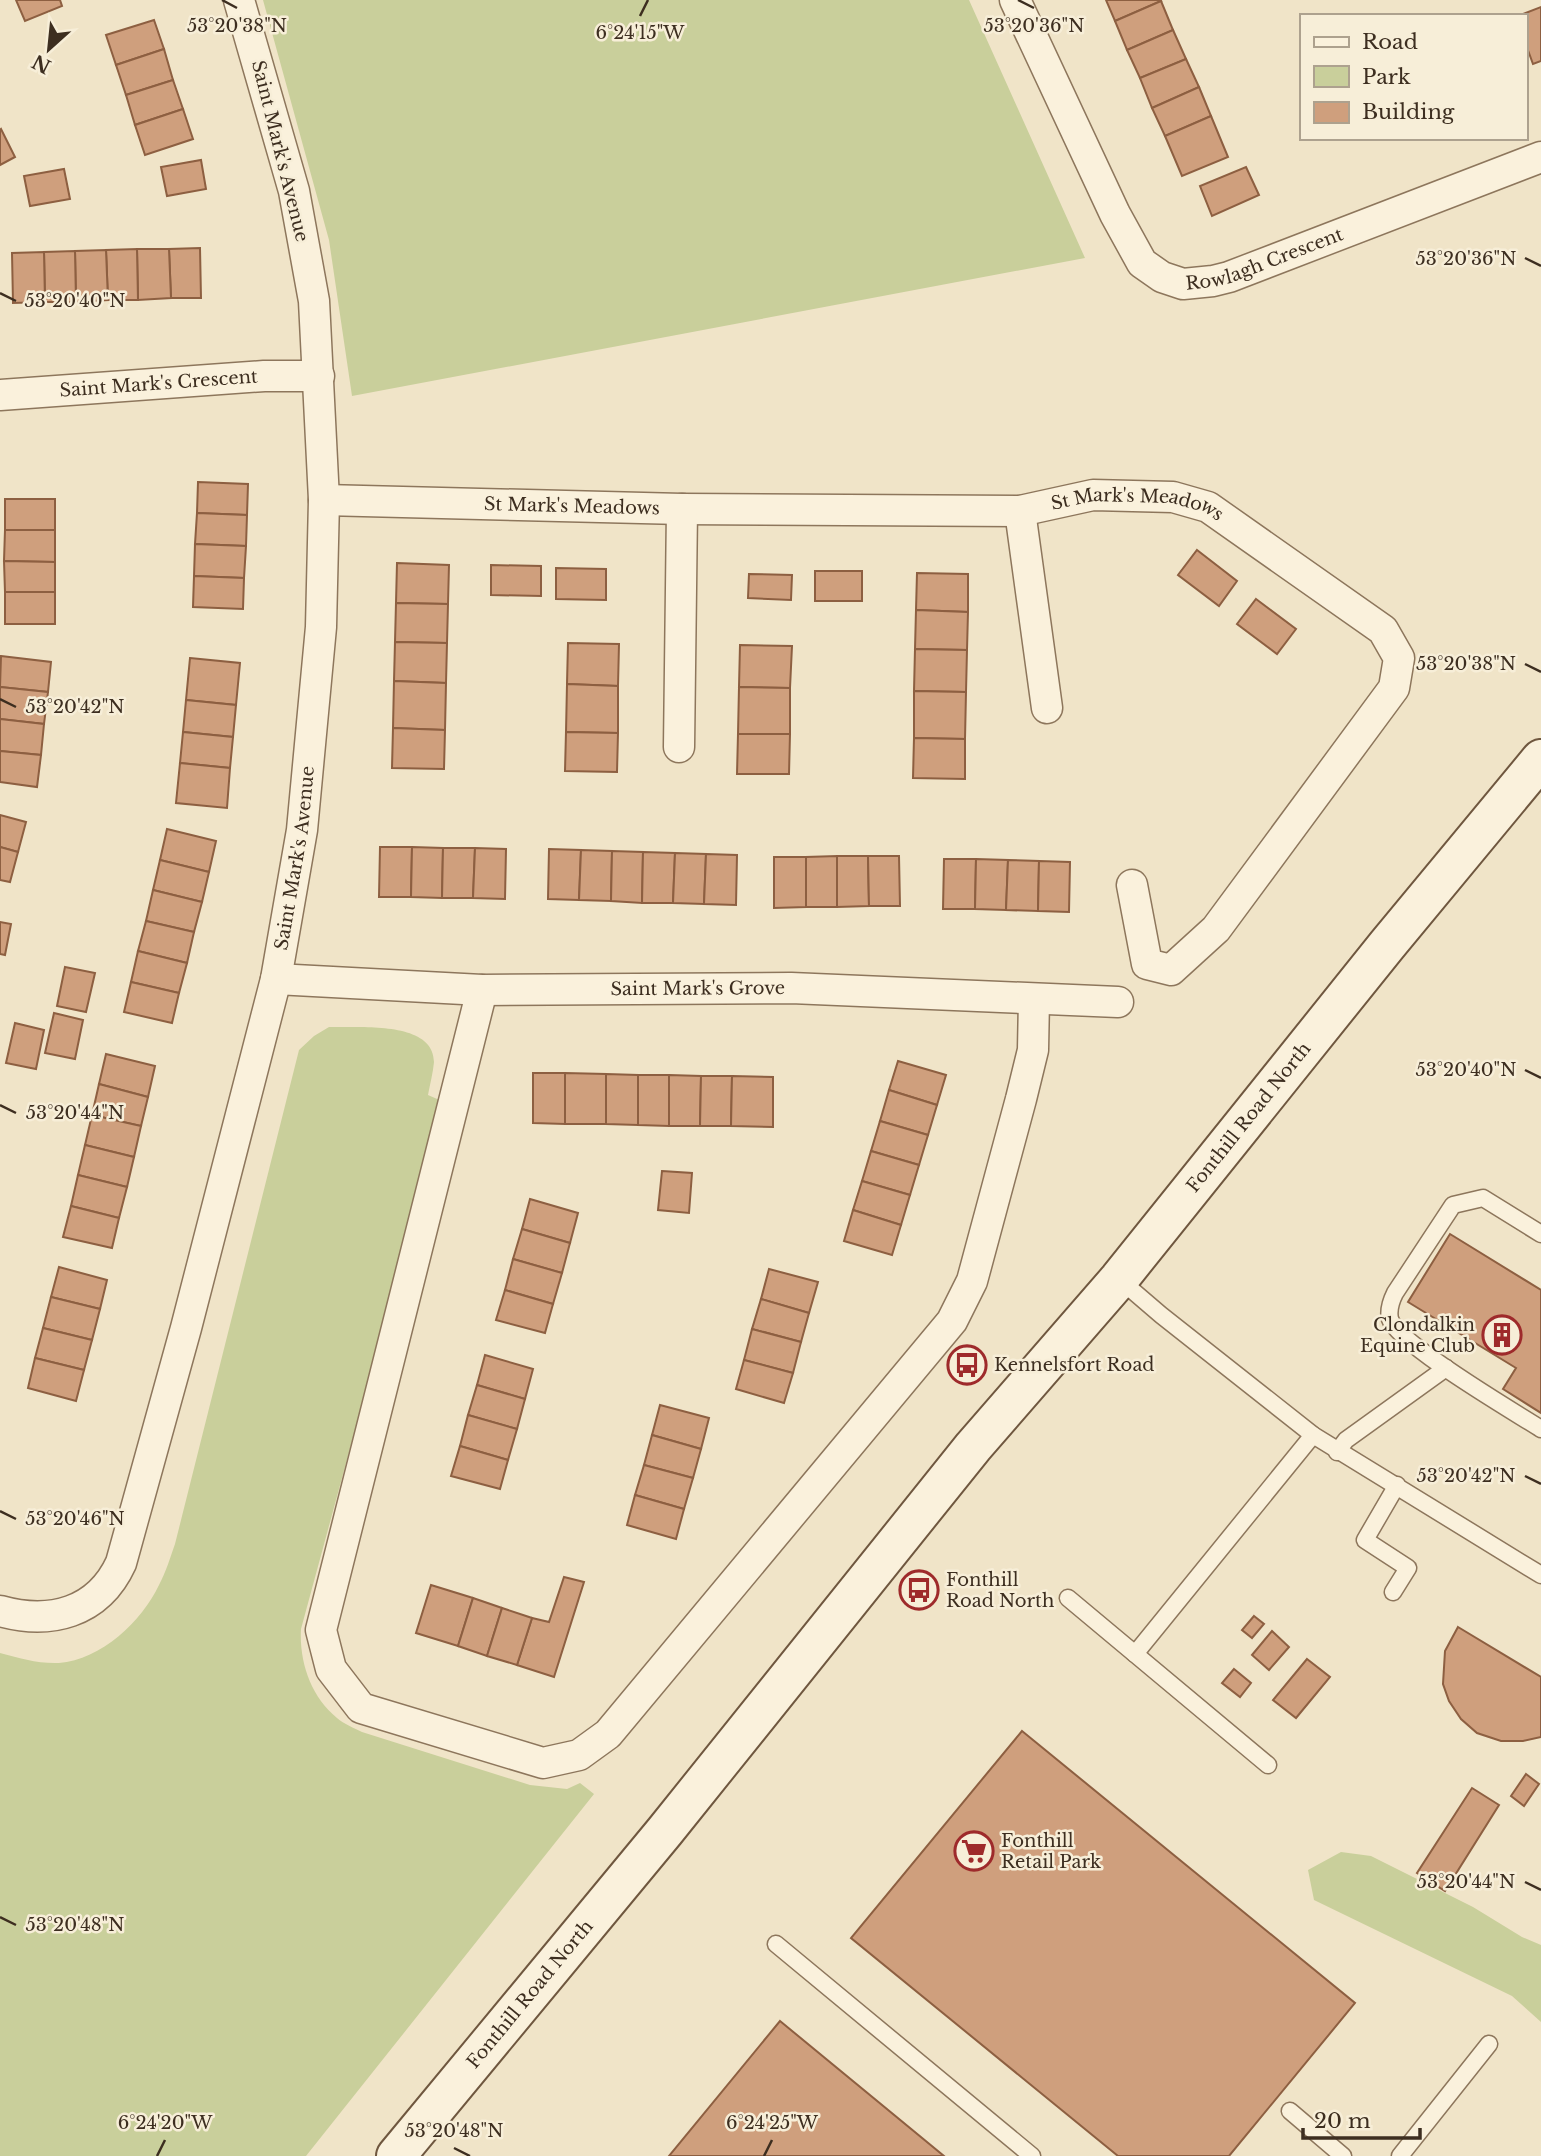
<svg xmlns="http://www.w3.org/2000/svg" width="1541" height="2156" font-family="'Libre Baskerville',serif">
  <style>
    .green { fill: #c9cf9b }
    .building { fill: #cf9f7d; stroke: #8d5f41; stroke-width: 2 }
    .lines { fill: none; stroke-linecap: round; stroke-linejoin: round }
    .lane-casing { stroke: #8d765c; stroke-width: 19 }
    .street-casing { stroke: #8d765c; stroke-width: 33 }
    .secondary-casing { stroke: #6f573f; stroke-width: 42 }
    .lane { stroke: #faf1dc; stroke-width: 16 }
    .street { stroke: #faf1dc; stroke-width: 30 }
    .secondary { stroke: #faf1dc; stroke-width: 38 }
    .ticks { fill: none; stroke: #3d2e20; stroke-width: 2.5 }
    .labels { text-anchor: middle; stroke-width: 5; stroke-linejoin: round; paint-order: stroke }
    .street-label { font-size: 18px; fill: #3d2e20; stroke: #f7eed8 }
    .poi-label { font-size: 18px; fill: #3d2e20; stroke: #f7eed8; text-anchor: start }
    .ticks-label { font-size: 18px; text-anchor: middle; fill: #3d2e20; stroke: #f7eed8; stroke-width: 5; stroke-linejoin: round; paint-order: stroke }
  </style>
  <rect width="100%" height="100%" fill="#f0e4c8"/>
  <g class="green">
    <polygon points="263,0 969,0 1085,258 352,396 329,240"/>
    <path d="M329 1027C357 1028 434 1020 434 1062 433 1073 430 1084 428 1095L444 1102 301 1629C299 1662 311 1697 337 1718 344 1724 354 1728 362 1732L530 1785 567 1789 580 1783 594 1794 306 2156H0V1653C19 1658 39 1664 59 1663 101 1660 142 1621 159 1585 166 1572 170 1558 175 1544L299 1050 314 1036Z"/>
    <polygon points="1341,1852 1371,1856 1473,1907 1522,1937 1541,1945 1541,2022 1512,1996 1314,1900 1308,1870"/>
  </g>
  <g class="building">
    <polygon points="16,0 60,0 62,6 25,21"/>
    <polygon points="1106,0 1160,0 1161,1 1115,21"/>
    <polygon points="1161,1 1173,30 1127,50 1115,21"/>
    <polygon points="1541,7 1541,61 1533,64 1525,42 1525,16 1518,16"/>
    <polygon points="154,20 164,49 116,65 106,35"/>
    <polygon points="1173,30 1186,59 1140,78 1127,50"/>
    <polygon points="164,49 173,80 126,95 116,65"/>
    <polygon points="1186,59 1199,87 1152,108 1140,78"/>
    <polygon points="173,80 183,109 135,125 126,95"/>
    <polygon points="1199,87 1211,116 1165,136 1152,108"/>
    <polygon points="183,109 193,139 145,155 135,125"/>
    <polygon points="1211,116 1228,157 1182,176 1165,136"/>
    <polygon points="1,129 15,157 0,165 0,130"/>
    <polygon points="201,160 206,189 167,196 161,167"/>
    <polygon points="1246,167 1259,195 1212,216 1200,186"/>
    <polygon points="64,169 70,199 30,206 24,176"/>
    <polygon points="200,248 201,298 171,298 169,249"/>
    <polygon points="137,249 169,249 171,298 138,300"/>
    <polygon points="137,249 138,300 108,300 106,250"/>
    <polygon points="106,250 108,300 76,302 75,251"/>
    <polygon points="75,251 76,302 45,302 44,252"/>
    <polygon points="44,252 45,302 13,303 12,253"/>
    <polygon points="198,482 248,484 247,515 197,513"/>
    <rect x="5" y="499" width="50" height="31"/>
    <polygon points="197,513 247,515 246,546 195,544"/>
    <polygon points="5,530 55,530 55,562 4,561"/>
    <polygon points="195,544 246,546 244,578 194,576"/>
    <polygon points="1197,550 1237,581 1219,606 1178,575"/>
    <polygon points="4,561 55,562 55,592 5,592"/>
    <polygon points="397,563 449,565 448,604 396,603"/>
    <polygon points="491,565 541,566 541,596 491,595"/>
    <polygon points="556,568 606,569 606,600 556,599"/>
    <rect x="815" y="571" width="47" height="30"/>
    <polygon points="917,573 968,574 968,612 916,610"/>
    <polygon points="749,574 792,575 791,600 748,598"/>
    <polygon points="194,576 244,578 243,609 193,607"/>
    <rect x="5" y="592" width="50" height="32"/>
    <polygon points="1256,599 1296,629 1277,654 1237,624"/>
    <polygon points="396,603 448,604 447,643 395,642"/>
    <polygon points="916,610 968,612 967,650 915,649"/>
    <polygon points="395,642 447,643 446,683 394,681"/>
    <polygon points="568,643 619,644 618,686 567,684"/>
    <polygon points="740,645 792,646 790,688 739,687"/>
    <polygon points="915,649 967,650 966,692 914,691"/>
    <polygon points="1,656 51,662 48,692 0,687"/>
    <polygon points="190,658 240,663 236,705 186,700"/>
    <polygon points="394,681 446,683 445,730 393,728"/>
    <polygon points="567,684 618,686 618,733 566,732"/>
    <polygon points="0,687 48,692 44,724 0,719"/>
    <polygon points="739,687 790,688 790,734 738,734"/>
    <polygon points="914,691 966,692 965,739 914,738"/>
    <polygon points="186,700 236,705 233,737 183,732"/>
    <polygon points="0,719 44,724 41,755 0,751"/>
    <polygon points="393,728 445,730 444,769 392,768"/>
    <polygon points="183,732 233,737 230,768 180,763"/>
    <polygon points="566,732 618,733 617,772 565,771"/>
    <polygon points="738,734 790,734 789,774 737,774"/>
    <polygon points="914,738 965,739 965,779 913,778"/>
    <polygon points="0,751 41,755 37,787 0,782"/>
    <polygon points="180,763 230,768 227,808 176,803"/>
    <polygon points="0,815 26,822 18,852 0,847"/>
    <polygon points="167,829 216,841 209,872 160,860"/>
    <polygon points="0,847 18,852 10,882 0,880"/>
    <polygon points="380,847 412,847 411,897 379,897"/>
    <polygon points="412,847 443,848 442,898 411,897"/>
    <polygon points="443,848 475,848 473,898 442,898"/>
    <polygon points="475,848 506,849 505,899 473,898"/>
    <polygon points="549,849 581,850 579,900 548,899"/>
    <polygon points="581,850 612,851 611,901 579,900"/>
    <polygon points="612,851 643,852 642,903 611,901"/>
    <polygon points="643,852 675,853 673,903 642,903"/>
    <polygon points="675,853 706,854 704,904 673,903"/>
    <polygon points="706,854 737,855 736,905 704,904"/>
    <polygon points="837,856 837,907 806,907 806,857"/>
    <polygon points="837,856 868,856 869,906 837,907"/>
    <polygon points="868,856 899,856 900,906 869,906"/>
    <polygon points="774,857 806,857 806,907 774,908"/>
    <polygon points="944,859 976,859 975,909 943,909"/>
    <polygon points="976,859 1008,860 1006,910 975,909"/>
    <polygon points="160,860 209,872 202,902 153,890"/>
    <polygon points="1008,860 1039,861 1038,911 1006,910"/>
    <polygon points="1039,861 1070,862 1069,912 1038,911"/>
    <polygon points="153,890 202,902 194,932 146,921"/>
    <polygon points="146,921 194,932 187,963 138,951"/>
    <polygon points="0,922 11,924 5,955 0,954"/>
    <polygon points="138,951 187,963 179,993 131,982"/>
    <polygon points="65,967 95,973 86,1012 57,1006"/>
    <polygon points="131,982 179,993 172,1023 124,1012"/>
    <polygon points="54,1013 83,1020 75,1059 45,1053"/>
    <polygon points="15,1023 44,1030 36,1069 6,1063"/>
    <polygon points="106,1054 155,1066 148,1097 99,1084"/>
    <polygon points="898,1061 946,1075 937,1105 889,1090"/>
    <polygon points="533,1073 565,1073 565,1124 533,1123"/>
    <polygon points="565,1073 606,1074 606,1124 565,1124"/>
    <polygon points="606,1074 638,1075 638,1125 606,1124"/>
    <polygon points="638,1075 669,1075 669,1126 638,1125"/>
    <polygon points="669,1075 701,1076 700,1126 669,1126"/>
    <polygon points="701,1076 732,1076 731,1126 700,1126"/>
    <polygon points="732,1076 773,1077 773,1127 731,1126"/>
    <polygon points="99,1084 148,1097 141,1126 92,1115"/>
    <polygon points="889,1090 937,1105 928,1135 880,1121"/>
    <polygon points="92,1115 141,1126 134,1157 85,1145"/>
    <polygon points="880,1121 928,1135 919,1165 871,1151"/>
    <polygon points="85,1145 134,1157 127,1187 78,1175"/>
    <polygon points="871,1151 919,1165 910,1195 862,1181"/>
    <polygon points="662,1171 692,1173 689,1213 658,1210"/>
    <polygon points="78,1175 127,1187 119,1218 71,1206"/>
    <polygon points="862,1181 910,1195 901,1225 853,1210"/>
    <polygon points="530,1199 578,1213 570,1243 522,1229"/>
    <polygon points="71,1206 119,1218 112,1248 63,1237"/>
    <polygon points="853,1210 901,1225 892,1255 844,1241"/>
    <polygon points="522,1229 570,1243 562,1273 513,1259"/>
    <polygon points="1450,1234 1541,1290 1541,1413 1503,1389 1516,1368 1408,1302"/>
    <polygon points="513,1259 562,1273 553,1304 505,1290"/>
    <polygon points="59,1267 107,1280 100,1309 51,1297"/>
    <polygon points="769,1269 818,1282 809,1313 761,1299"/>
    <polygon points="505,1290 553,1304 545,1333 496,1320"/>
    <polygon points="51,1297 100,1309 92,1340 43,1328"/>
    <polygon points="761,1299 809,1313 801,1342 752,1329"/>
    <polygon points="43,1328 92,1340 84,1370 35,1358"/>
    <polygon points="752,1329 801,1342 793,1373 744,1360"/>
    <polygon points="485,1355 533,1369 525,1399 477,1385"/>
    <polygon points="35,1358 84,1370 76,1401 28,1388"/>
    <polygon points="744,1360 793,1373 784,1403 736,1389"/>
    <polygon points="477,1385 525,1399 517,1429 468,1415"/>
    <polygon points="660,1405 709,1418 701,1449 652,1435"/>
    <polygon points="468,1415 517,1429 508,1460 460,1446"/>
    <polygon points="652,1435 701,1449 693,1478 644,1465"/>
    <polygon points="460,1446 508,1460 500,1489 451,1476"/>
    <polygon points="644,1465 693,1478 684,1509 635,1495"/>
    <polygon points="635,1495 684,1509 676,1539 627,1525"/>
    <polygon points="564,1577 584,1582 554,1677 517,1665 532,1618 549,1622"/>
    <polygon points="431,1585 473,1598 458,1646 416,1633"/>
    <polygon points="473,1598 502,1608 487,1656 458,1646"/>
    <polygon points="502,1608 532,1618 517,1665 487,1656"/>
    <polygon points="1254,1616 1264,1624 1252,1638 1242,1630"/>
    <polygon points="1458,1627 1541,1677 1541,1737 1523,1741 1501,1741 1477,1733 1461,1719 1449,1701 1443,1684 1445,1651"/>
    <polygon points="1272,1631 1289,1647 1269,1670 1252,1655"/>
    <polygon points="1307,1659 1330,1677 1296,1718 1273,1700"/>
    <polygon points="1234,1669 1251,1683 1240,1697 1222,1683"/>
    <polygon points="1022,1731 1355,2003 1229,2156 1118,2156 851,1938"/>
    <polygon points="1526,1774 1539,1784 1524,1806 1511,1796"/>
    <polygon points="1472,1788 1499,1805 1445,1891 1417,1873"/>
    <polygon points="780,2021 944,2156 669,2156"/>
  </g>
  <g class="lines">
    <g class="lane-casing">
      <g id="lane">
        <path d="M1541 1234 1483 1198 1453 1205 1395 1293C1391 1301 1388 1310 1390 1319 1398 1344 1513 1411 1541 1429"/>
        <polyline points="1119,1279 1161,1315 1313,1435 1541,1575"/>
        <polyline points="1337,1452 1346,1440 1446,1368"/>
        <polyline points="1393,1592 1408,1568 1365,1540 1397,1485"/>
        <polyline points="1068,1598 1268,1765"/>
        <polyline points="1135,1654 1313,1435"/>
        <polyline points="776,1944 1032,2156"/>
        <polyline points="1290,2111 1343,2156"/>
        <polyline points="1400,2156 1489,2044"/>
      </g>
    </g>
    <g class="street-casing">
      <g id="street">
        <path id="s1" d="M1015 0 1115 214 1142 263 1162 277 1183 284 1213 281 1229 277 1541 157"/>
        <path id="s2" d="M0 395 264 376H319"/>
        <path id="s3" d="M324 500 682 509 1020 511 1093 495 1173 497 1208 507 1383 630 1399 658 1394 688 1216 929 1171 970 1147 964 1132 885"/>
        <polyline points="1020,511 1047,708"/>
        <polyline points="679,747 682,509"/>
        <path id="s4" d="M276 979 482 990 791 988 1118 1002"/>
        <polyline points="482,990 321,1630 331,1669 361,1708 543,1763 579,1755 608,1734 952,1321 972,1281 1021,1099 1033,1050 1034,999"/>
        <path id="s5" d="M0 1611C50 1625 98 1613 121 1563L186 1328 276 979 302 830 321 627 324 500 314 301 294 191 239 0"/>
      </g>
    </g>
    <g class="secondary-casing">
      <g id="secondary">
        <path id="s6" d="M396 2156 665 1831 973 1447 1119 1279 1387 945 1541 759"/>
      </g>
    </g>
    <use href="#lane" class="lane"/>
    <use href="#street" class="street"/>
    <use href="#secondary" class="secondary"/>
  </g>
  <path class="ticks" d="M222 0 237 8M1018 0 1034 8M640 16 648 0M1525 258 1541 266M0 293 16 301M1525 664 1541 672M0 699 16 707M1525 1070 1541 1078M0 1105 16 1113M1525 1476 1541 1484M0 1511 16 1519M1525 1882 1541 1890M0 1917 16 1925M454 2148 470 2156M157 2156 165 2140M764 2156 772 2140"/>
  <defs>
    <g id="building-ring" transform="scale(2.0125)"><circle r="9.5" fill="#f7eed8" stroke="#9e2a2b" stroke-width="1.5"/><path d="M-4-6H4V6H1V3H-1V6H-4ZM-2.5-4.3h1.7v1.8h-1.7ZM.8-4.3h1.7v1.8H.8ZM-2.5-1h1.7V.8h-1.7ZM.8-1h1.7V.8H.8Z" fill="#9e2a2b"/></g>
    <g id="bus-ring" transform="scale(2.0125)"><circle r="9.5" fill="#f7eed8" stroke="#9e2a2b" stroke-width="1.5"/><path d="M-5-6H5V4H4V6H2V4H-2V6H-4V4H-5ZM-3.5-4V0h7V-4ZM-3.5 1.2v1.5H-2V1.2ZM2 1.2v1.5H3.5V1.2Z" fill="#9e2a2b"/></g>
    <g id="supermarket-ring" transform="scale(2.0125)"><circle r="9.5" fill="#f7eed8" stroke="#9e2a2b" stroke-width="1.5"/><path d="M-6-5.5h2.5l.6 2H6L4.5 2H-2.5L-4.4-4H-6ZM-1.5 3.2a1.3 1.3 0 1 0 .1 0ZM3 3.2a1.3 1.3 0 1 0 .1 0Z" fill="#9e2a2b"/></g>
  </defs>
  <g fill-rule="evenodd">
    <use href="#building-ring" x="1502" y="1335"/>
    <use href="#bus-ring" x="967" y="1365"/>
    <use href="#bus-ring" x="919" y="1590"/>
    <use href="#supermarket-ring" x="974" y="1851"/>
  </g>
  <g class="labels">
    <g class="street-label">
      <text transform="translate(280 151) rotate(76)" y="6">Saint Mark's Avenue</text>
      <text dy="6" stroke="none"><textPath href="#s1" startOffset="424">Rowlagh Crescent</textPath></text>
      <text dy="6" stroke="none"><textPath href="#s2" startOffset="159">Saint Mark's Crescent</textPath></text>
      <text dy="6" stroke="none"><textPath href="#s3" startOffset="248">St Mark's Meadows</textPath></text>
      <text dy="6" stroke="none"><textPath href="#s3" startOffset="816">St Mark's Meadows</textPath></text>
      <text dy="6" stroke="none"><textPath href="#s5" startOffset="870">Saint Mark's Avenue</textPath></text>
      <text dy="6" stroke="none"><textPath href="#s4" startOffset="422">Saint Mark's Grove</textPath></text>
      <text dy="6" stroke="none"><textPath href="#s6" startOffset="1344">Fonthill Road North</textPath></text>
      <text dy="6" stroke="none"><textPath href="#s6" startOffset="210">Fonthill Road North</textPath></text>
    </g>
    <g class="poi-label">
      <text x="1475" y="1331" text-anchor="end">Clondalkin<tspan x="1475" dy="21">Equine Club</tspan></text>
      <text x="994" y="1371">Kennelsfort Road</text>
      <text x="946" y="1586">Fonthill<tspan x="946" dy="21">Road North</tspan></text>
      <text x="1001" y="1847">Fonthill<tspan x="1001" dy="21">Retail Park</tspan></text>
    </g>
  </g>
  <g class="ticks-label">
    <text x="237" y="32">53°20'38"N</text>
    <text x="1034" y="32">53°20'36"N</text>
    <text x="640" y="39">6°24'15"W</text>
    <text x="1466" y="265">53°20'36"N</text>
    <text x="75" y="307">53°20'40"N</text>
    <text x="1466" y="670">53°20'38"N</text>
    <text x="75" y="713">53°20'42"N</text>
    <text x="1466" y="1076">53°20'40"N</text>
    <text x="75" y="1119">53°20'44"N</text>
    <text x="1466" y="1482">53°20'42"N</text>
    <text x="75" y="1525">53°20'46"N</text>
    <text x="1466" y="1888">53°20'44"N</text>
    <text x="75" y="1931">53°20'48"N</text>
    <text x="165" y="2129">6°24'20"W</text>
    <text x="772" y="2129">6°24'25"W</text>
    <text x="454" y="2137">53°20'48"N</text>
  </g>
  <rect x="1300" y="14" width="228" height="126" fill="#f7eed8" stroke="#ada18e" stroke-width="2"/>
  <rect x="1314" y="37" width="35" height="10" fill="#faf1dc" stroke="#ada18e" stroke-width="2"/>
  <text x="1362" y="49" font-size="21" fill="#3d2e20">Road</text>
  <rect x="1314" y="66" width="35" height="21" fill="#c9cf9b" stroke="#ada18e" stroke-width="2"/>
  <text x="1362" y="84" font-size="21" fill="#3d2e20">Park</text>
  <rect x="1314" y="102" width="35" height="21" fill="#cf9f7d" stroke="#ada18e" stroke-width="2"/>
  <text x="1362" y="119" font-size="21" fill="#3d2e20">Building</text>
  <g transform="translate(49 49) rotate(207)" stroke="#f7eed8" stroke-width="5" paint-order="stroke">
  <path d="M0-5L12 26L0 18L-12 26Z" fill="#3d2e20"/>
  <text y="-10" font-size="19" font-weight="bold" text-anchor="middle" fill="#3d2e20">N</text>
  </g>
  <path d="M1303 2128v10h117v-10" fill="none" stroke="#3d2e20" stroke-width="3.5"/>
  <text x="1314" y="2128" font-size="21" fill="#3d2e20" stroke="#f7eed8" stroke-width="5" paint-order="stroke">20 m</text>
</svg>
